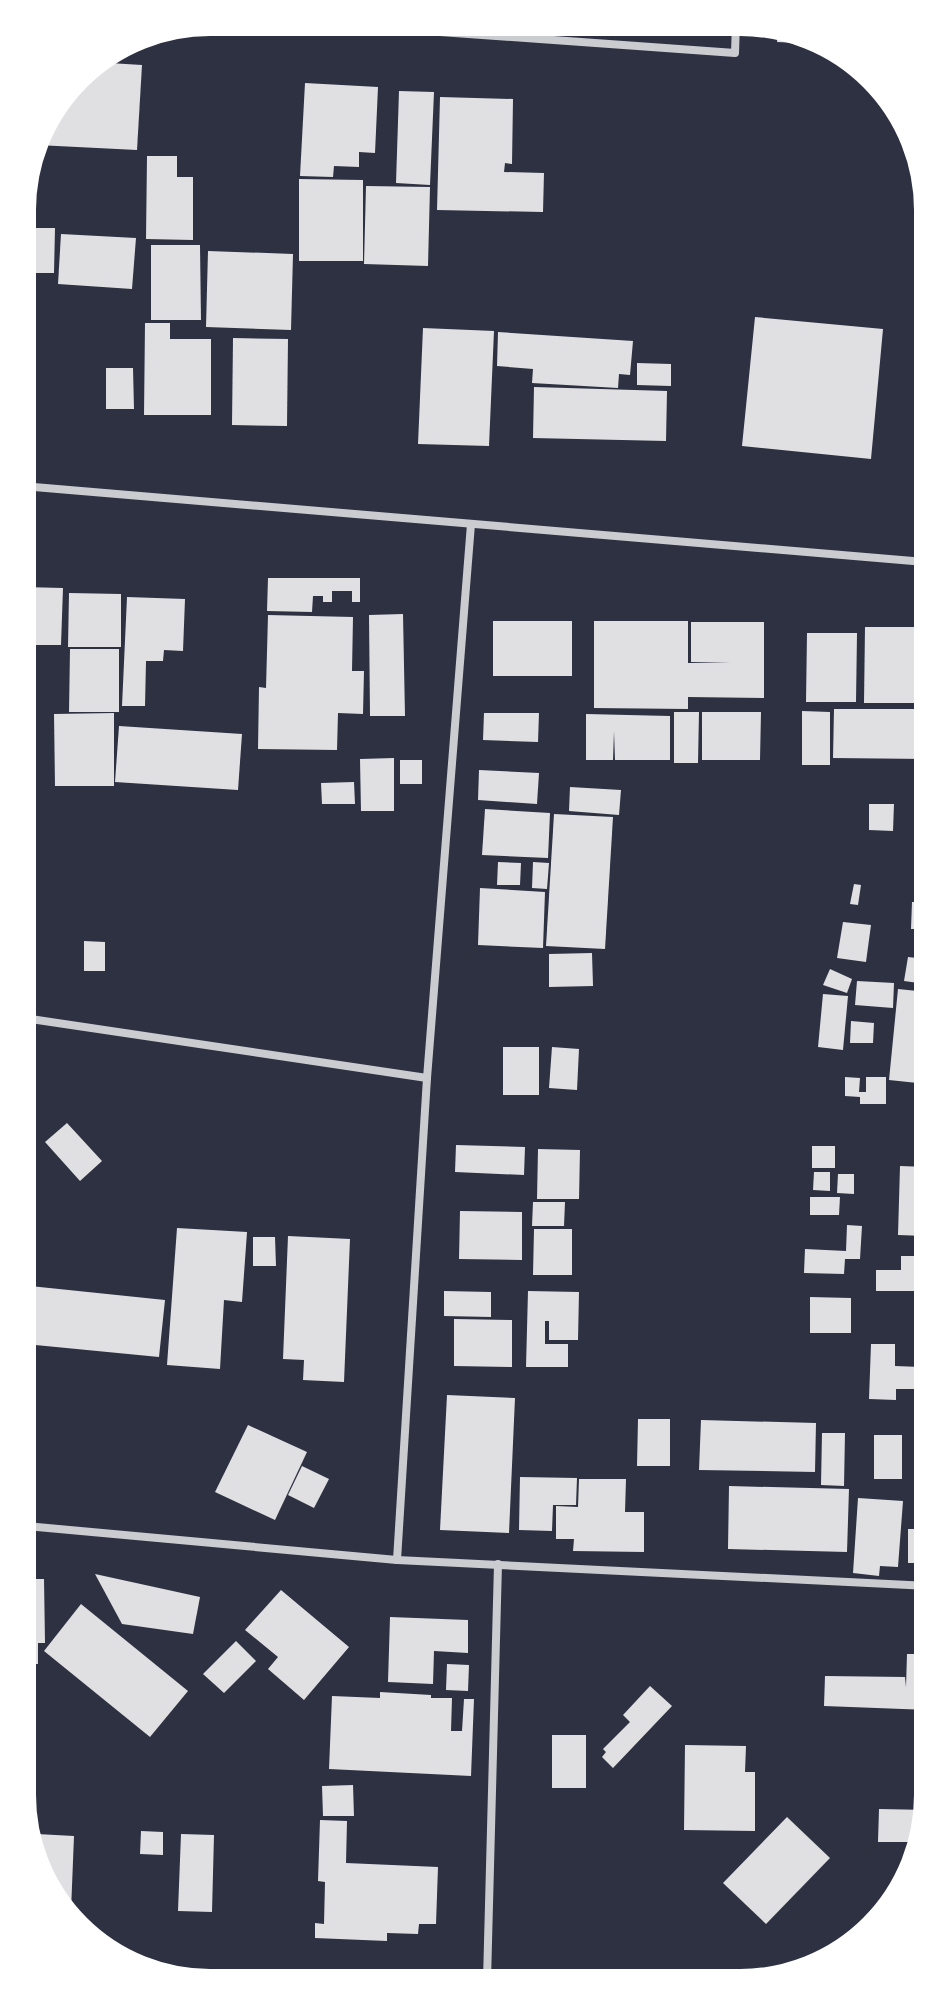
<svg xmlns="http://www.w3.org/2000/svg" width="950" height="2005" font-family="Ubuntu,sans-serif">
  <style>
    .building { fill: #e0e0e3 }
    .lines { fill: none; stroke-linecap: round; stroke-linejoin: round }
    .minor { stroke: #caccd0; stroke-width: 8 }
    .rim { fill: none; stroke: #fff; stroke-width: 4 }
  </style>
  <rect width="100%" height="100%" fill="#2d3142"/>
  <g class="building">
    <polygon points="778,24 818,44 777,42"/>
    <polygon points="93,62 142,65 137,150 37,145 40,126 85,68"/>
    <polygon points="305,83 378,87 375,153 359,152 359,167 334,166 333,177 300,176"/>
    <polygon points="399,91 434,92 430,185 396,183"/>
    <polygon points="440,97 513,99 512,164 505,163 504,172 544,173 543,212 437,210"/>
    <polygon points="147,156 177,156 177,177 193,177 193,240 146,239"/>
    <polygon points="299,179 363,180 363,261 299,261"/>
    <polygon points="366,186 430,187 428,266 364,264"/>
    <polygon points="22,194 34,194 32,225 22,224"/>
    <polygon points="22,228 55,228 54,273 33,273 32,322 22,322"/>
    <polygon points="61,234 136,238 132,289 58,284"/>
    <polygon points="151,245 200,245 201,320 151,320"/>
    <polygon points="208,251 293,254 291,330 206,327"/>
    <polygon points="755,317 883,329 871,459 742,446"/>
    <polygon points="145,323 170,323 170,339 211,339 211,415 144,415"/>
    <polygon points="423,328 494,331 489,446 418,444"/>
    <polygon points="498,332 633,341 630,375 619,374 618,388 532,383 533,369 497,366"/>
    <polygon points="233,338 288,339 287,426 232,425"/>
    <polygon points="637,363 671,364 671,386 637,385"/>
    <polygon points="106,368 133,368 134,409 106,409"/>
    <polygon points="534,387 667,391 666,441 533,438"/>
    <polygon points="268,578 360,578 360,602 352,602 352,591 332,591 332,602 323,602 323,596 313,596 312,612 267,611"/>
    <polygon points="23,587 63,588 61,645 23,645"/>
    <polygon points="69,593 121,594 121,647 68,647"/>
    <polygon points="127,597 185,599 183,651 164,650 163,661 146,661 145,706 122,706"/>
    <polygon points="403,614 405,716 370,716 369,615"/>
    <polygon points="268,615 353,617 352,671 364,671 363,714 338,713 337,750 258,749 259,687 266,688"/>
    <rect x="493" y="621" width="79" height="55"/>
    <polygon points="594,621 688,621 688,663 731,663 691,662 691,622 764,622 764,698 688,697 688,709 594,708"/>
    <polygon points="865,627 925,627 925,703 864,703"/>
    <polygon points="807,633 857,633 856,702 806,702"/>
    <polygon points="70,649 119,649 119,712 69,712"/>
    <polygon points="834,709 925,709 926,759 833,758"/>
    <polygon points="802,711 830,712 830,765 802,765"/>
    <polygon points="674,712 699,712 698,763 674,763"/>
    <polygon points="702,712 761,712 760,760 702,760"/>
    <polygon points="114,713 114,786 55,786 54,714"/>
    <polygon points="484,713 539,713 538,742 483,740"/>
    <polygon points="586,714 670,716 670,760 615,760 614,731 613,760 586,760"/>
    <polygon points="119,726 242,734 238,790 115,782"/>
    <polygon points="394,758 394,811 361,811 360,759"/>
    <rect x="400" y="760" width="22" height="24"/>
    <polygon points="479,770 539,773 537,804 478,800"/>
    <polygon points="354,782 355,804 322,804 321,783"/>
    <polygon points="570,787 621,790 619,815 569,811"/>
    <polygon points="922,795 926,795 926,821 921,821"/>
    <polygon points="869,804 894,804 893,831 869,830"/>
    <polygon points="485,809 550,813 548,858 482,855"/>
    <polygon points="554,814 613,817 605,949 546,946"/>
    <polygon points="921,826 926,826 926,880 918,880"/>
    <polygon points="498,862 521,863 520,885 497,885"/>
    <polygon points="533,862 549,863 547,889 532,888"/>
    <polygon points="854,884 861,885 858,905 850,904"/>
    <polygon points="918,885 926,885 926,929 911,929 912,902 917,902"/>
    <polygon points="480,888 545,892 543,948 478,945"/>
    <polygon points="843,922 871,925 866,962 837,958"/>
    <polygon points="84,941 105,942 105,971 84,971"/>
    <polygon points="592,953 593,986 549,987 549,954"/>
    <polygon points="908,957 926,959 926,984 904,981"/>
    <polygon points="830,969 852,979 847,993 823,985"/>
    <polygon points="857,981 894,983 893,1008 855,1005"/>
    <polygon points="898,989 927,992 927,1084 889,1080"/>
    <polygon points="823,994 848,996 843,1050 818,1047"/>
    <polygon points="851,1021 874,1023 873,1043 850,1043"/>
    <rect x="503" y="1047" width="36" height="48"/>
    <polygon points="552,1047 579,1049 577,1090 549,1088"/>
    <polygon points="845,1077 860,1078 859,1092 866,1092 866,1077 886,1077 886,1104 860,1104 860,1097 845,1096"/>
    <polygon points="67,1123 102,1161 80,1181 45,1142"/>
    <polygon points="456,1145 525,1147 524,1175 455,1172"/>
    <rect x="812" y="1146" width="23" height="22"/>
    <polygon points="538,1149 580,1150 579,1199 537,1199"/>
    <polygon points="900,1166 927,1167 925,1236 898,1235"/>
    <polygon points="814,1172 830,1172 830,1191 813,1190"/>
    <polygon points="838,1174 854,1174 854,1194 837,1193"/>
    <polygon points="810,1197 840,1197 839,1215 810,1215"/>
    <polygon points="533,1202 565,1202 564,1226 532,1226"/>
    <polygon points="460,1211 522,1212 522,1260 459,1259"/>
    <polygon points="847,1225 862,1226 860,1259 845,1259 844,1274 804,1273 805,1249 846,1251"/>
    <polygon points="177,1228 247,1232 242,1302 224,1300 220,1369 167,1365"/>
    <polygon points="534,1229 572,1229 572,1275 533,1275"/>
    <polygon points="288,1236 350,1239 344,1382 303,1380 304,1360 283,1359"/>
    <polygon points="253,1237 275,1237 276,1266 253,1266"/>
    <polygon points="901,1256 920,1256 920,1291 876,1291 876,1270 901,1270"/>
    <polygon points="30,1286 165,1300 159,1357 25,1344"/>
    <polygon points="444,1291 491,1292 491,1317 444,1316"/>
    <polygon points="528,1291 579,1292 578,1340 549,1340 549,1321 545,1321 545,1344 568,1344 568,1367 526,1367"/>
    <polygon points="810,1297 851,1298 851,1333 810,1333"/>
    <polygon points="454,1319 512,1320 512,1367 454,1366"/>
    <polygon points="871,1344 895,1344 895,1366 921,1367 921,1389 896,1389 896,1400 869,1399"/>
    <polygon points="447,1395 515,1398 509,1533 440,1530"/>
    <polygon points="638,1419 670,1419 670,1466 637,1466"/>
    <polygon points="701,1420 816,1423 815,1472 699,1470"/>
    <polygon points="248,1425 307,1452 275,1520 215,1492"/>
    <polygon points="822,1433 845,1433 844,1486 821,1485"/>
    <rect x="874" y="1435" width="28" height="44"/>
    <polygon points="302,1466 329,1479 314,1508 288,1495"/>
    <polygon points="917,1469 928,1470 928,1515 915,1515"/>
    <polygon points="520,1477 577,1478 576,1505 553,1505 552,1531 519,1530"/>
    <polygon points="579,1479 626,1479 625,1512 644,1512 644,1552 573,1551 574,1539 556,1539 556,1506 578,1507"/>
    <polygon points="729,1486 849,1489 847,1552 728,1549"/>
    <polygon points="858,1498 903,1501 898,1567 880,1566 879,1576 853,1573"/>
    <rect x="908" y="1529" width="21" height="34"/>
    <polygon points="95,1574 200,1597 193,1634 122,1624"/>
    <polygon points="26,1579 44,1579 45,1643 38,1643 38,1664 26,1664"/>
    <polygon points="281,1590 349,1647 304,1700 268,1669 278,1657 245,1630"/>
    <polygon points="81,1604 188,1691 150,1737 44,1651"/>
    <polygon points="390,1617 468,1620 468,1653 434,1651 433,1684 388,1682"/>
    <polygon points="236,1641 256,1661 224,1693 203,1674"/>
    <polygon points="907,1654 929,1654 929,1710 824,1706 825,1676 905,1677 906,1687"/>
    <polygon points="447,1664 469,1665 468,1691 446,1690"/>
    <polygon points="650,1686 672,1706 613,1768 602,1757 606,1752 603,1749 630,1722 623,1715"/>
    <polygon points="380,1692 431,1695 431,1698 452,1698 451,1731 462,1731 464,1699 474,1699 471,1776 329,1769 332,1696 380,1698"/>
    <rect x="552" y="1735" width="34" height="53"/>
    <polygon points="685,1745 746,1746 745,1772 755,1772 755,1831 684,1830"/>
    <polygon points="353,1785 354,1816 323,1816 322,1786"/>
    <polygon points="879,1809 929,1810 915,1842 878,1842"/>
    <polygon points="787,1817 830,1858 766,1924 723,1883"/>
    <polygon points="320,1820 347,1821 346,1863 438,1867 436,1924 419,1924 418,1934 387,1933 387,1941 315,1938 315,1923 324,1924 325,1882 318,1881"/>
    <polygon points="141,1831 163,1832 163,1855 140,1854"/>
    <polygon points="37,1834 74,1836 71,1911 68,1911 37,1861"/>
    <polygon points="181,1834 214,1835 212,1912 178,1911"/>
    <polygon points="549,1971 700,1976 700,1979 549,1980"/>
  </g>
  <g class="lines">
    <g class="minor">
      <polyline points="271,20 735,53 736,23"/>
      <polyline points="22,486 925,562"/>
      <polyline points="24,1018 427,1078"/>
      <polyline points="26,1526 397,1560 929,1586"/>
      <polyline points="397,1560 427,1078 471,524"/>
      <polyline points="487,1980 498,1564"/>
    </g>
  </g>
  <path d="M0 0H950V2005H0ZM210 34H740A176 176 0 0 1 916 210V1795A176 176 0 0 1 740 1971H210A176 176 0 0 1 34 1795V210A176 176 0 0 1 210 34Z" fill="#fff" fill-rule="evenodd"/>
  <path class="rim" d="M210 34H740A176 176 0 0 1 916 210V1795A176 176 0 0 1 740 1971H210A176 176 0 0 1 34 1795V210A176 176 0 0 1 210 34Z"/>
</svg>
